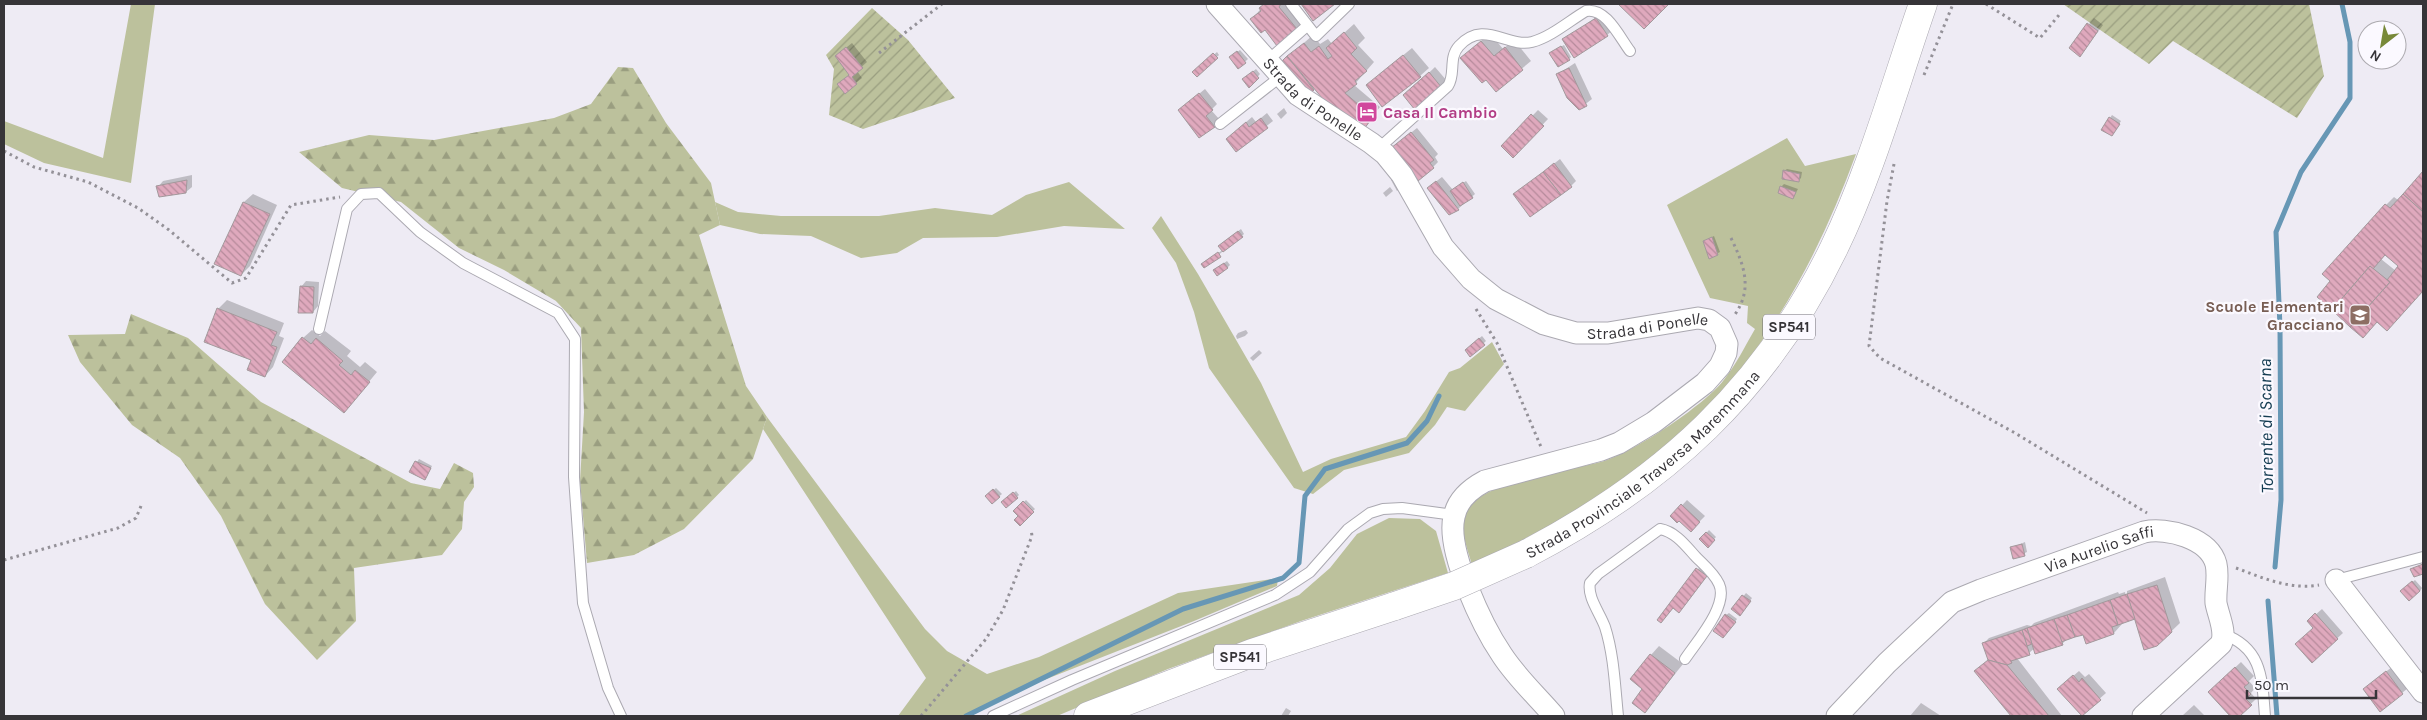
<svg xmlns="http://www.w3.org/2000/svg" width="2427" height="720" font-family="Karla,sans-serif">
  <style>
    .green { fill: #bcc19c }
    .forest { fill: url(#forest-firs) }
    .garden { fill: url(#garden-furrows) }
    .shadow { fill: #0003; fill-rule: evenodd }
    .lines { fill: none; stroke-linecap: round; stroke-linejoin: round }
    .stream { stroke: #6797b5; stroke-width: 5 }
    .building { fill: url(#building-back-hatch); stroke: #a3999c }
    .service-casing { stroke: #aba9b1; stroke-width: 12 }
    .minor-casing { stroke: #aba9b1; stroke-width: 23 }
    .primary-casing { stroke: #aba9b1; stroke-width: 29 }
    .path { stroke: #949198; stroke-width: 3; stroke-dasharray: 2.5 4; stroke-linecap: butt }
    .service { stroke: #fff; stroke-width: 10 }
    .minor { stroke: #fff; stroke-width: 21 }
    .primary { stroke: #fff; stroke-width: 28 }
    .primary-bridge-casing { stroke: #aba9b1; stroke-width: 29; stroke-linecap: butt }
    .primary-bridge { stroke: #fff; stroke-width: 28 }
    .labels { text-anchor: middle; stroke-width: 4.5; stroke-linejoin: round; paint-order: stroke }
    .shield { fill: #fbf9ff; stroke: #716f74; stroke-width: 1 }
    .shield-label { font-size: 15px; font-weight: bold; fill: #363438 }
    .street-label { font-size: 16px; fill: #363438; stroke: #fbf9ff }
    .hotel-label { font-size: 16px; font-weight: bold; fill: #b23c85; stroke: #fbf9ff; text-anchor: start }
    .education-label { font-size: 16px; font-weight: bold; fill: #785e54; stroke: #fbf9ff; text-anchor: end }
    .water-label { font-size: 18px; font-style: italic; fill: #143c52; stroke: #fbf9ff }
  </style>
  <defs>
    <pattern id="forest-firs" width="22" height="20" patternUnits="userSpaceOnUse" patternTransform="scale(1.25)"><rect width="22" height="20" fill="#bcc19c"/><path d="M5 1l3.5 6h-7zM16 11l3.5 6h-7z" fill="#9a9e80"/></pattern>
    <pattern id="garden-furrows" width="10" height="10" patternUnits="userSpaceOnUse" patternTransform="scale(1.25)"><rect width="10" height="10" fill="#bcc19c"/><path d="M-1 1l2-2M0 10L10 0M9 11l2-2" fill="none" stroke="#9a9e80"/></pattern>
    <pattern id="building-back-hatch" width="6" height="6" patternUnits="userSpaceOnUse" patternTransform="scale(1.25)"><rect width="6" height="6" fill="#dfa9bd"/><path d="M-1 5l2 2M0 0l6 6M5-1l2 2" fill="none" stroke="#b68a9b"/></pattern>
  </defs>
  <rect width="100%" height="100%" fill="#eeebf4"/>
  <g class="green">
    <polygon points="131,4 155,4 131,183 44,163 4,144 4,121 103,158"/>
    <path d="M1787 138 1805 166 1856 154C1817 260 1766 355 1682 433 1671 443 1660 454 1648 463 1593 504 1534 535 1472 565 1468 550 1457 524 1466 510 1487 479 1570 471 1604 461 1635 451 1703 406 1723 381 1736 365 1745 346 1755 329L1747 323 1748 306 1710 298 1667 205Z"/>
    <polygon points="1069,182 1125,229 1064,226 997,237 923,238 897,253 861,258 811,236 760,234 720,225 715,202 738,212 781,216 879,216 935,208 992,215 1026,195"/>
    <polygon points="1161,216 1198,274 1261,383 1303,472 1331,459 1406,437 1425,411 1449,372 1460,368 1492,342 1504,364 1465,411 1447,407 1435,425 1409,453 1344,470 1313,494 1294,488 1209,368 1194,312 1176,263 1152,228"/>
    <polygon points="767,417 925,629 947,651 987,674 1039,657 1178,593 1278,578 1277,586 1194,621 1001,697 963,716 898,716 926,678 763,429"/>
    <polygon points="1389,518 1420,519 1436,531 1448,573 1301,621 1168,669 1057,716 1016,716 1115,671 1299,595 1330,568 1357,534"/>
  </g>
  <g class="forest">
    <polygon points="618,67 633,68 666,123 711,183 720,225 699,235 746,386 767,417 753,459 684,529 634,555 587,563 580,481 584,412 581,328 556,301 504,270 459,248 401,202 342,188 299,152 369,135 434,140 554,118 591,104"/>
    <polygon points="131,314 188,338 261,402 411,483 440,489 454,463 473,473 474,487 464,502 462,529 442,555 354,568 356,621 317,660 265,604 221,516 180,458 132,425 80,362 68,335 125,334"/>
  </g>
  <g class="garden">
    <polygon points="2063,4 2309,4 2324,76 2297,118 2173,41 2149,64"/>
    <polygon points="872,8 908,40 955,98 863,129 829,115 834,69 826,55"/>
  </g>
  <g class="shadow">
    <polygon points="1265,4 1286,4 1302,23 1296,29 1265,29 1252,19"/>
    <polygon points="1602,13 1613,30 1607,35 1564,40"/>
    <polygon points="2094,18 2103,25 2085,49 2070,48"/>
    <polygon points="1354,24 1365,38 1358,45 1374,62 1354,85 1380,107 1364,127 1315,88 1310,92 1282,62 1313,35 1320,44 1328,39 1332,44"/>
    <polygon points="1490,33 1503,49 1514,40 1531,61 1496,90 1486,78 1462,58"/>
    <polygon points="852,43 867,62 857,71 862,78 845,92 851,74 842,51"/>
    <polygon points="1564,45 1571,57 1569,59 1553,51"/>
    <polygon points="1412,48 1429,68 1420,76 1367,85"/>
    <polygon points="1240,50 1248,59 1239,67 1233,55"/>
    <polygon points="1217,52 1219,55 1197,75 1194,72"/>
    <polygon points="1575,63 1592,99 1579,109 1558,74"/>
    <polygon points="1435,67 1447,81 1441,87 1411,90"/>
    <polygon points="1256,69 1260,74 1249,86 1246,77"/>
    <polygon points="1205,89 1217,104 1211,110 1220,120 1200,136 1179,110"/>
    <polygon points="1284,108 1287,113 1281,119 1277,114"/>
    <polygon points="1538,110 1548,119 1513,156 1503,146"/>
    <polygon points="1267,113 1273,121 1236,150 1238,129 1252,117 1256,122"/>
    <polygon points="2112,115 2121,121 2114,132 2110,118"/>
    <polygon points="1417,128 1438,154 1435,157 1438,162 1433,167 1398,143"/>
    <polygon points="1560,159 1576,181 1571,186 1515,194"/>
    <polygon points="1787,169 1802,172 1801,178 1798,181 1784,171"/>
    <path d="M2423 173V290L2396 321 2332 281 2386 205 2394 197 2398 200ZM2386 254 2400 266 2396 271 2381 259Z"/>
    <polygon points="192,175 192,187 186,192 158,187 163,181"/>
    <polygon points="1442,177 1453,190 1466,181 1475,194 1458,209 1434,183"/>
    <polygon points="1393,178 1401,188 1397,191 1391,180"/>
    <polygon points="1784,184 1798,189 1793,198 1781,187"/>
    <polygon points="1390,187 1393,191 1386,197 1383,193"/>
    <polygon points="253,194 277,205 250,266 241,275 216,263 244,202"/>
    <polygon points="1241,229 1244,234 1205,266 1205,261 1223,250 1222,243"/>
    <polygon points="1714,236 1720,252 1710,257 1704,241"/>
    <polygon points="1227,261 1230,265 1227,268 1217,268"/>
    <polygon points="306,281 319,282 318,306 313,312 301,287"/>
    <polygon points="227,300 284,323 279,336 284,338 273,367 265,376 218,309"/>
    <polygon points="312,330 320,336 325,331 351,351 347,356 360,367 365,362 377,372 344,412 303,338"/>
    <polygon points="1246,330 1248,333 1245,336 1237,339 1236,336 1238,333"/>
    <polygon points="1482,336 1486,341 1471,355 1469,347"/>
    <polygon points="1259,350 1262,353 1253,361 1250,358"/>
    <polygon points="419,459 432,466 427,476 411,472"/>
    <polygon points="996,488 1002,494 992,502 987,496"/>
    <polygon points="1016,491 1019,495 1006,507 1003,502"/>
    <polygon points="1026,500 1035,509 1020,524 1020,516 1014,511"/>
    <polygon points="1687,500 1705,516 1691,530 1679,519 1672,516"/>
    <polygon points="1709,530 1716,537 1708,546 1701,539"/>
    <polygon points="2025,542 2027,552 2014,558 2011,548"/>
    <polygon points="1703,563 1711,570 1684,606 1674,607 1661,622 1658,619"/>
    <polygon points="2165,577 2180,623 2157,645 2135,618 2122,622 2122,624 2114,633 2087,642 2084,633 2067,639 2062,644 2035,648 2029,653 2017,658 2062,716 2012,716 1976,672 1989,659 1984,643 1989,638 2027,625 2031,626 2034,623 2118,592 2119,594 2125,592 2127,601 2127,591"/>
    <polygon points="2415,580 2422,588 2420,591 2404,589"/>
    <polygon points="1746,593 1752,598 1742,612 1733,609"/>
    <polygon points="2322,609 2343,633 2312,661 2314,616"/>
    <polygon points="1729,613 1737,619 1726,634 1726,615"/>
    <polygon points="1659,646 1683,664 1645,711 1651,655"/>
    <polygon points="2241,662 2254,676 2249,681 2255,688 2251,693 2256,699 2238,716 2231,716 2209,692"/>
    <polygon points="2392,667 2408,688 2402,693 2370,684"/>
    <polygon points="2079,671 2085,677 2089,674 2106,693 2081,715 2058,689"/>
    <polygon points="1921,703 1941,716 1910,716"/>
    <polygon points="2194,705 2205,716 2182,716"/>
    <polygon points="1286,708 1291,711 1288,716 1281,716"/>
  </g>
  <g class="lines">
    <g class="stream">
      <polyline points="2275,567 2281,500 2280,327 2276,232 2301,172 2350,98 2350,42 2342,4"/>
      <polyline points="2268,601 2277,716"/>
      <polyline points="966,716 1183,609 1283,578 1299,563 1305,496 1325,469 1407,443 1427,421 1439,396"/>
    </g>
  </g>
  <g class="building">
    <polygon points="1264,4 1281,4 1279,7 1297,29 1277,46 1265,30 1261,33 1250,19 1261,11 1259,8"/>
    <polygon points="1301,4 1335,4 1313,21"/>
    <polygon points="1618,4 1669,4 1644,29"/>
    <polygon points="1596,18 1608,36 1574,58 1562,39"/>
    <polygon points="2087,23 2098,31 2080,57 2069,48"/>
    <polygon points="1344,32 1357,48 1351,54 1367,71 1355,81 1357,84 1345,93 1373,117 1364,129 1327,104 1287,56 1304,43 1311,52 1319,46 1328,59 1332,56 1326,48"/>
    <polygon points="1481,41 1494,56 1505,47 1523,70 1496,92 1486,80 1482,83 1460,58"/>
    <polygon points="1561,46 1570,60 1558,67 1549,53"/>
    <polygon points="846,47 863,68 852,77 857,84 845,94 837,84 849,75 835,56"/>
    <polygon points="1237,51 1246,63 1238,69 1229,57"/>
    <polygon points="1213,53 1218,58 1197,77 1192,72"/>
    <polygon points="1403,55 1421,77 1382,107 1366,85"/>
    <polygon points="1287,56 1314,90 1310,94 1281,62"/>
    <polygon points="1569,68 1587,106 1579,110 1567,98 1556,74"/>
    <polygon points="1253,71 1259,78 1249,88 1242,79"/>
    <polygon points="1429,72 1442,88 1415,110 1403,95"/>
    <polygon points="1199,93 1213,110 1206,116 1215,127 1199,138 1178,110"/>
    <polygon points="1531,114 1544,126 1513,158 1501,146"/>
    <polygon points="2109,117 2120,124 2112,136 2101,130"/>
    <polygon points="1261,118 1268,128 1236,152 1226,139 1246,122 1249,127"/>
    <polygon points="1411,132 1434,160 1430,163 1434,168 1418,181 1391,148"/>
    <polygon points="1554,163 1572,187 1561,195 1543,172"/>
    <polygon points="1783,170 1800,174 1799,182 1782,179"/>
    <polygon points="2423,171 2423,212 2403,194"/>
    <polygon points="1543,172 1561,195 1530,217 1513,194"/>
    <polygon points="187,180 186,193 159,197 156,186"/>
    <polygon points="1436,181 1459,210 1449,215 1427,188"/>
    <polygon points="1463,182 1473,198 1460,206 1450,191"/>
    <polygon points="1780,186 1796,192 1793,199 1778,193"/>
    <polygon points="2403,194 2423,212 2423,291 2387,331 2377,322 2363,338 2350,327 2390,282 2387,280 2398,266 2385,255 2373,269 2370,266 2332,310 2317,297 2330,281 2322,274 2385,204 2390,208"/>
    <polygon points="243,202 270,214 241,276 214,264"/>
    <polygon points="1238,231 1243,237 1223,252 1218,246"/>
    <polygon points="1712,237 1718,255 1709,259 1703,241"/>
    <polygon points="1218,252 1221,257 1204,268 1201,264"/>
    <polygon points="1224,263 1228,268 1217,276 1213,270"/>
    <polygon points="2370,266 2390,282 2350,327 2332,310"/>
    <polygon points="300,286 314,287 313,313 298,313"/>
    <polygon points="217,308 277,332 271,345 277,347 265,377 247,370 251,360 204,342"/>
    <polygon points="302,337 311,344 316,338 343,361 339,365 351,375 355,370 370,382 344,413 282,362"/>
    <polygon points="1479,338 1485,345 1470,357 1465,350"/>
    <polygon points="415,461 431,468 425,480 409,472"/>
    <polygon points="993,489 1000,497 992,504 985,496"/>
    <polygon points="1013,492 1018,498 1006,508 1001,502"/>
    <polygon points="1023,501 1034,512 1020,526 1014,520 1018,516 1013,511"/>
    <polygon points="1681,504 1700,522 1691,532 1679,521 1677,523 1670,516"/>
    <polygon points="1706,532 1715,540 1708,548 1699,539"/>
    <polygon points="2022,544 2025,556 2013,559 2010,547"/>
    <polygon points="2423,564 2423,574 2414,577 2410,569"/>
    <polygon points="1696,568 1707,576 1679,613 1673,608 1661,623 1657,620"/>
    <polygon points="2412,581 2420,591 2409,601 2400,591"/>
    <polygon points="2157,585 2172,632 2157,646 2144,650 2127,594"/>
    <polygon points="2127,594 2135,619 2118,625 2110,600"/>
    <polygon points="1742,595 1751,601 1740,616 1731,609"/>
    <polygon points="2110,600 2118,625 2112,627 2114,634 2086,644 2083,635 2075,637 2067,615"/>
    <polygon points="2315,613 2338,639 2312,663 2295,644 2313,628 2307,621"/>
    <polygon points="1725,614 1736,622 1723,638 1713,631"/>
    <polygon points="2067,615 2075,637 2061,642 2054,619"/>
    <polygon points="2054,619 2063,645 2035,654 2027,628"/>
    <polygon points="2027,628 2032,644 2027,646 2022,630"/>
    <polygon points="2022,630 2030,655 2011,661 2012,663 2007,665 1988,660 1982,643"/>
    <polygon points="1650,654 1675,673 1645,713 1632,703 1642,689 1630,679"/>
    <polygon points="1988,660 2007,665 2049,716 2011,716 1974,671"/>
    <polygon points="2235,667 2249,683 2244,687 2251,694 2246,699 2252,705 2240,716 2230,716 2208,692"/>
    <polygon points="2386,671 2403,694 2380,712 2363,689"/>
    <polygon points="2073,675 2079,682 2082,678 2101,700 2082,716 2057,689"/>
  </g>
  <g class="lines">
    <g class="service-casing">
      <g id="service">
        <polyline points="1291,4 1316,36 1349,4"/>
        <polyline points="1267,61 1307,26"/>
        <polyline points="1220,124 1280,77"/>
        <path d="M1379 148 1448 86C1456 74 1448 58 1459 46 1484 19 1507 48 1532 42 1551 37 1569 21 1586 11 1606 7 1620 38 1630 51"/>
        <polyline points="319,329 347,209 361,194 379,193 420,232 463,263 558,313 575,339 574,477 583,603 608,688 621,716"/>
        <polyline points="2336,580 2423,557"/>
        <path d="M2223 634C2263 648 2262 680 2265 716"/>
        <polyline points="993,716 1072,680 1275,595 1310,572 1348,529 1370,513 1383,509 1402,508 1454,515"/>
        <path d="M1618 716C1615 687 1614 655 1605 627 1600 613 1587 597 1590 583L1598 574 1660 529C1676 532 1686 546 1696 557 1704 565 1714 573 1719 584 1729 605 1697 641 1685 659"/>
      </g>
    </g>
    <g class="minor-casing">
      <g id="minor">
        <path id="s1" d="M1217 4 1298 95 1371 143 1385 154 1402 175 1443 247 1471 279 1496 299 1544 324 1576 333H1608L1698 318 1709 320 1720 328 1727 344 1726 353 1720 366 1705 383 1654 422 1619 443 1601 450 1485 481C1470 489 1457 500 1454 517 1446 551 1483 627 1502 655 1517 678 1537 696 1554 716"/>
        <polyline points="2336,580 2423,692"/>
        <path id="s2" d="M1837 716 1887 663 1952 602 1981 590 2144 532C2167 527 2209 538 2216 564 2219 577 2215 590 2216 603 2218 615 2227 632 2221 644L2143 716"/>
      </g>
    </g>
    <g class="primary-casing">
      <g id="primary">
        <path id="s3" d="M1526 554C1664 482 1766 389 1834 248 1871 172 1895 84 1923 4"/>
        <polyline points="1088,716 1252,653 1395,606"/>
      </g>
    </g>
    <g class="path">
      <polyline points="1986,4 2040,38 2059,15"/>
      <polyline points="879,53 942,4"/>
      <polyline points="1924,75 1953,4"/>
      <polyline points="4,151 34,167 88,182 138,208 169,230 232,283 246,278 291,205 340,197"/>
      <polyline points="1894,164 1887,201 1869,346 1880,358 2015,433 2147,513"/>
      <path d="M1731 238C1744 265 1754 290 1733 317"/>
      <polyline points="1476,309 1497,343 1541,447"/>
      <polyline points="4,560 118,528 136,518 141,506"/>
      <path d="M2236 568C2263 578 2290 590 2319 585"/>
      <polyline points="921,716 986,639 1003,610 1032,536 1031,529"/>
    </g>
    <use href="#service" class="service"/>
    <use href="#minor" class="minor"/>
    <use href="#primary" class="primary"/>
    <g class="primary-bridge-casing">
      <polyline id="primary-bridge" points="1395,606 1454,586 1526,554"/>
    </g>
    <use href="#primary-bridge" class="primary-bridge"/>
  </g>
  <defs>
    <g id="hotel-square" transform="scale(1.125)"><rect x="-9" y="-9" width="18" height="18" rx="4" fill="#d1479c" stroke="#fbf9ff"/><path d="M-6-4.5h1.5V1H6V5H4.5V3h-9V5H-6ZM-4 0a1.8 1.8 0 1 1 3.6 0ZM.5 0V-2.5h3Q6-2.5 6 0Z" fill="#fff"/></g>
    <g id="school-square" transform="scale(1.125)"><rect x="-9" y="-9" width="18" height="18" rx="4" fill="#8d6e63" stroke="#fbf9ff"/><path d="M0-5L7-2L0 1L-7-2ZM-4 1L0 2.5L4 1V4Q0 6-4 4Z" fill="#fff"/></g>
  </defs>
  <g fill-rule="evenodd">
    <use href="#hotel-square" x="1367" y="112"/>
    <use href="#school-square" x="2360" y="315"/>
  </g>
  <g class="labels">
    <g class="shield">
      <rect x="1763" y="314.5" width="52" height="25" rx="4"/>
      <rect x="1214" y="644.5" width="52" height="25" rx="4"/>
    </g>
    <g class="shield-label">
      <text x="1789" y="332">SP541</text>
      <text x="1240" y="662">SP541</text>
    </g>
    <g class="street-label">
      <text dy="6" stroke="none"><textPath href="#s1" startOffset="136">Strada di Ponelle</textPath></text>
      <text dy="6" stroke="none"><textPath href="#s1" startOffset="571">Strada di Ponelle</textPath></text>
      <text dy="6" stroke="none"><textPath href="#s3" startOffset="148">Strada Provinciale Traversa Maremmana</textPath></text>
      <text dy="6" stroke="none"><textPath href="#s2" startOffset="319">Via Aurelio Saffi</textPath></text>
    </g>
    <g class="hotel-label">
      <text x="1383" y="118">Casa Il Cambio</text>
    </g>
    <g class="education-label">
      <text x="2344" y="312">Scuole Elementari<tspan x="2344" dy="18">Gracciano</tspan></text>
    </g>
    <g class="water-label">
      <text transform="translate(2266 426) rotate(-91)" y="6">Torrente di Scarna</text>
    </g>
  </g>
  <rect width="2427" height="720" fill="none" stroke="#363438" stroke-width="10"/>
  <g transform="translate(2382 45) rotate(211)"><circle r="24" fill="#fbf9ff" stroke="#acaaaf"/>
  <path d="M0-4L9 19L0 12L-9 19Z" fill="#788939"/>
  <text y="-8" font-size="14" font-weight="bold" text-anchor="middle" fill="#363438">N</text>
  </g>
  <path d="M2247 690v8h129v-8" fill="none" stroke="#363438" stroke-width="2.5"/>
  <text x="2254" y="690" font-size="15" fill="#363438" stroke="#fbf9ff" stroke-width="4" paint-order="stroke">50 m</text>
</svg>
